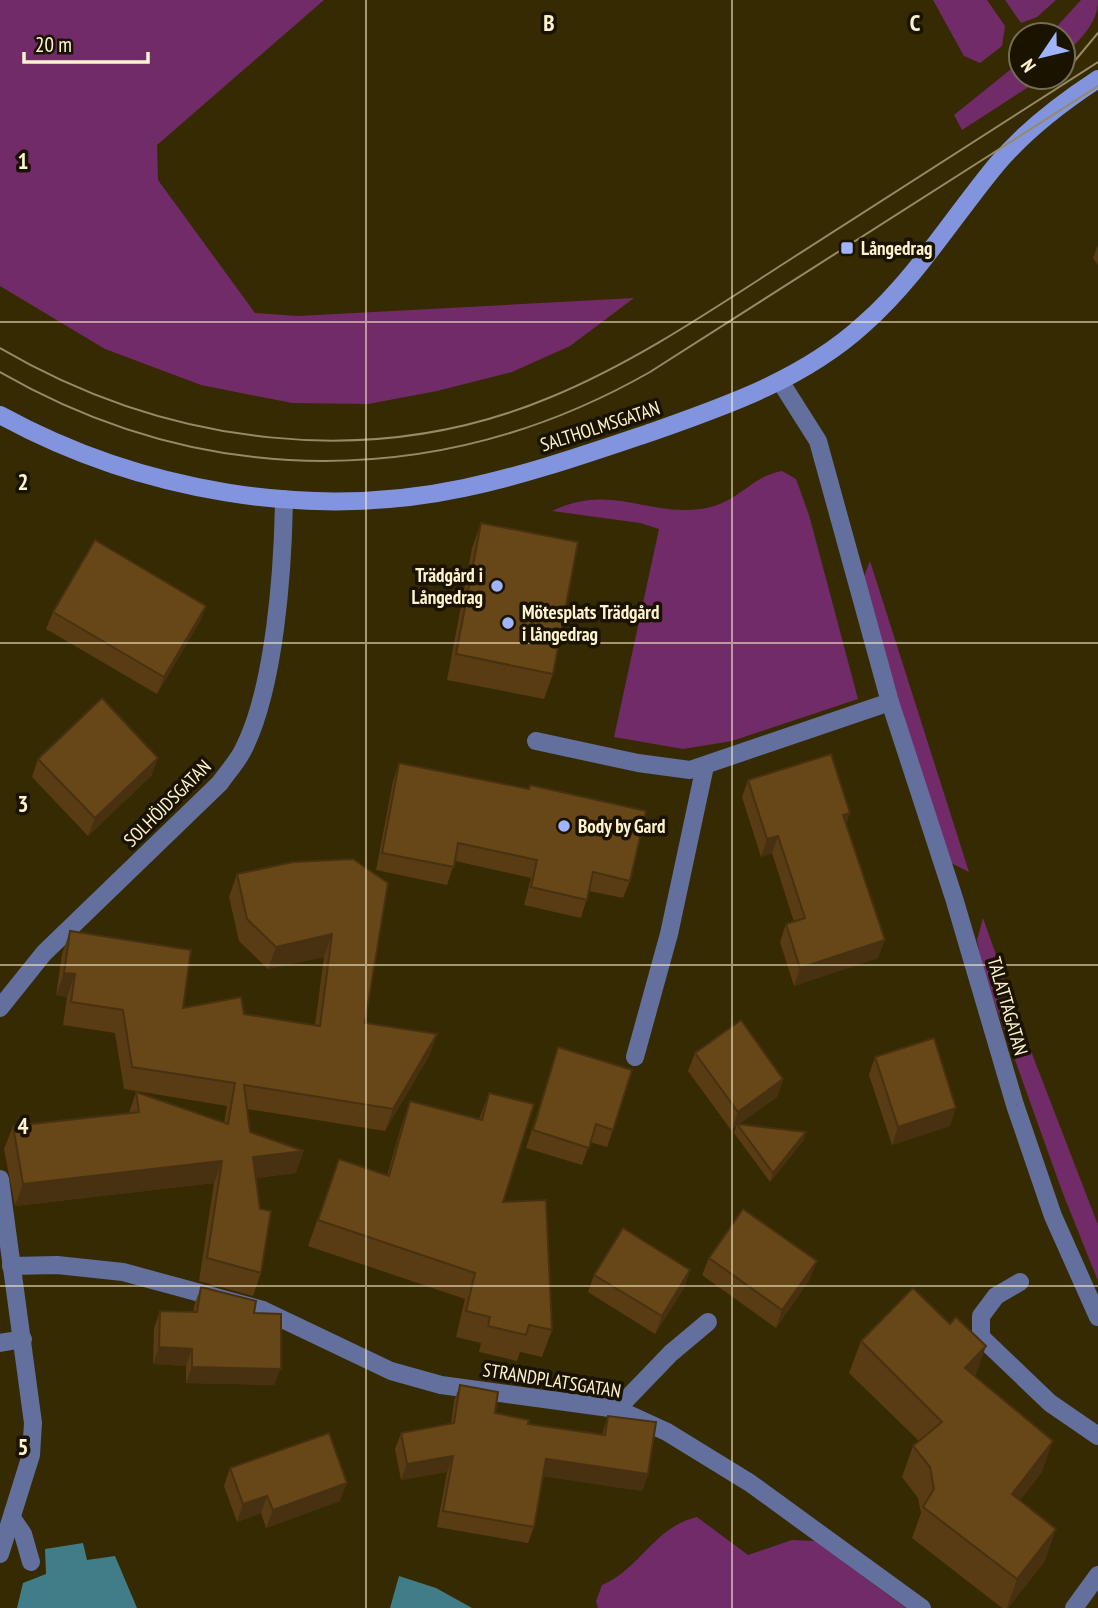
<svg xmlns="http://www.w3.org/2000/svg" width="1098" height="1608" font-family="'PT Sans Narrow',sans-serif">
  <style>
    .green { fill: #722b69 }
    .water { fill: #417d89 }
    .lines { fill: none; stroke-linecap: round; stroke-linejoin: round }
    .lane { stroke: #636f9d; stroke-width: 18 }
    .street { stroke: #636f9d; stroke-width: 18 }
    .secondary { stroke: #8294de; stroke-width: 18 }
    .tram { stroke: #958a64; stroke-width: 2 }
    .wall { fill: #593c14 }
    .shaded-wall { fill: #483110 }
    .building { fill: #674617; stroke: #483110; stroke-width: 2 }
    .grid { fill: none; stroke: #fef3d0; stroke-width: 2; stroke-opacity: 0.55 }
    .poi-dot { fill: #a0b3fd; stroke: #1a1300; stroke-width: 2.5 }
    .labels { text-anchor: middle; stroke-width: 7; stroke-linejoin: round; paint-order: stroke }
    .poi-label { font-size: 19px; font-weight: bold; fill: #fef3d0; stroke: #1a1300; text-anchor: start }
    .street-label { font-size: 19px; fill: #fef3d0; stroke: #1a1300 }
    .grid-label { font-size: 23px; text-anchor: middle; font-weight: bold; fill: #fef3d0; stroke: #1a1300; stroke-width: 7; stroke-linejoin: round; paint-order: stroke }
  </style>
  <rect width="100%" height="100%" fill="#352a02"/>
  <g class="green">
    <polygon points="0,0 324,0 157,145 158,180 255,313 298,316 634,298 570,346 512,372 437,391 368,404 292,403 201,385 105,349 0,286"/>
    <polygon points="933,0 987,0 1005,26 1002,46 980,63 964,56"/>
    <polygon points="1005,0 1056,0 1037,17 1021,23"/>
    <path d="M1081 0H1098C1098 24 1079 40 1063 57V35H1049Z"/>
    <polygon points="1021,61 1021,77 1044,77 962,130 954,115"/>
    <path d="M782 471 796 479 809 515 858 699 732 741 683 749 614 737 659 529 640 523 552 511C611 483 645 516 701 509 740 503 749 477 782 471Z"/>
    <polygon points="870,561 969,872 953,864 944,853 863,579"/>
    <polygon points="983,918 1019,1020 1098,1225 1098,1281 1062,1191 982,968 977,940"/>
    <path d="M697 1517 748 1555 792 1540 815 1541 906 1608H598L596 1601 602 1585C640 1569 654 1527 697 1517Z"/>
  </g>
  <g class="water">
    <polygon points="83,1543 87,1560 115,1556 137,1608 17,1608 23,1583 46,1574 45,1549"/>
    <polygon points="399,1576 436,1588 472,1608 390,1608"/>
  </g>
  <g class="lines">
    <g class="lane">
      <polyline points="635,1057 669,934 705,766"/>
      <polyline points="1020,1282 996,1296 981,1316 981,1337 1050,1403 1098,1436"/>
      <polyline points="0,1343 23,1339"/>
      <polyline points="617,1409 671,1353 708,1322"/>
      <polyline points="12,1518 23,1534 31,1562"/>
    </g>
    <g class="street">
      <polyline points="780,381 818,441 890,702 954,898 1015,1105 1053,1216 1098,1317"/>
      <polyline points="536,741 638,763 690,770 890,702"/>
      <path d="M0 1008 44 953 220 783C227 773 236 763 242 752 275 690 283 569 284 499"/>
      <polyline points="0,1179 33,1423 31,1455 0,1554"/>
      <polyline points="11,1266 57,1265 123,1272 263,1310 391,1371 441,1385 617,1409 667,1432 750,1483 922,1608"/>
      <polyline points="1074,1608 1098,1575"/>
    </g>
    <path class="secondary" d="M0 415C139 491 309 521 464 488 526 475 586 454 646 434 723 407 803 380 864 324 916 278 953 217 997 164 1026 130 1061 103 1098 79"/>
    <g class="tram">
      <polyline points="1063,75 1098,33"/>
      <path d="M0 348C166 445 370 473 551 397 638 361 716 307 794 257 896 192 997 127 1098 62"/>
      <path d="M0 372C207 491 443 490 650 372L1098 86"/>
    </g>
  </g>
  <g class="wall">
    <polygon points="1098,245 1098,265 1093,258"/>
    <polygon points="481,523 553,674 544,699 447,680 472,548"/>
    <polygon points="206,606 199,623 157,694 46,629 53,612"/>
    <polygon points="38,759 152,775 88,836 32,777"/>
    <polygon points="399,763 630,881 623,898 589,891 581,918 524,905 531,878 455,861 447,885 376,870 393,781"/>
    <polygon points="748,780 846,824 878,958 794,986 780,942 786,924 794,922 772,853 761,857 742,797"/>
    <polygon points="353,859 365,1023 437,1034 429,1056 385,1131 247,1109 250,1132 296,1173 256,1178 261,1273 253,1296 199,1281 214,1183 15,1206 4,1149 13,1126 129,1113 136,1092 224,1123 227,1106 124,1089 115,1033 63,1025 67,997 56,995 62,954 70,931 183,1008 244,1014 315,1025 324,957 268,969 239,941 229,897 237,874"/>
    <polygon points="558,1047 613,1130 607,1147 590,1142 582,1165 526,1148"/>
    <polygon points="695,1053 783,1079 777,1097 739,1124 806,1132 803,1141 770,1182 734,1133 736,1127 731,1130 688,1071"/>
    <polygon points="875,1057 950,1126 892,1145 869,1075"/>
    <polygon points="489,1093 503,1202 552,1330 542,1357 520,1352 517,1361 479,1352 481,1343 456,1337 465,1299 308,1246 339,1159 387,1176 401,1127 410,1101 479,1119"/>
    <polygon points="709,1258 810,1279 776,1328 702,1275"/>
    <polygon points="690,1270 684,1288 655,1334 588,1292 594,1275"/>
    <polygon points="201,1287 254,1313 274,1385 186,1383 186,1366 153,1364 154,1328 160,1311 193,1312 195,1303"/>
    <polygon points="861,1341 975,1377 1042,1472 1020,1500 1045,1561 1008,1608 1002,1608 912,1538 921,1513 918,1498 902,1477 913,1446 919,1441 849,1373"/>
    <polygon points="460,1385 495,1413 528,1424 602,1435 608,1416 648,1474 642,1491 543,1476 534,1527 528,1543 437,1527 447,1472 401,1480 395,1449 401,1433 451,1424 454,1401"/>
    <polygon points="230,1468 340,1501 266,1528 261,1513 237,1522 224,1486"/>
  </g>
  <g class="shaded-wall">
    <polygon points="206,606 199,623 157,694 164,677"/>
    <polygon points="158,758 152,775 88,836 95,818"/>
    <polygon points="850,813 844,831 843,815"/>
    <polygon points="778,836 772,853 761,857 767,839"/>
    <polygon points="332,934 324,957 268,969 276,947"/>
    <polygon points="885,940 878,958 794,986 800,968"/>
    <polygon points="64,973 75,974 67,997 56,995"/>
    <polygon points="437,1034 429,1056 385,1131 393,1109"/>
    <polygon points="783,1079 777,1097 738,1125 737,1124 736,1127 731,1130 738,1112"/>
    <polygon points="956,1108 950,1126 892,1145 898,1127"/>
    <polygon points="806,1132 803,1141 770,1182 773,1173"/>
    <polygon points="304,1151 296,1173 245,1179 253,1157"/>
    <polygon points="222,1161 214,1183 15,1206 23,1184"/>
    <polygon points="817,1261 810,1279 776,1328 782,1310"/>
    <polygon points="690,1270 684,1288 655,1334 662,1316"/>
    <polygon points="986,1346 975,1377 965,1368"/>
    <polygon points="159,1347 192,1349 186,1366 153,1364"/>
    <polygon points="192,1367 281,1369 274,1385 186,1383"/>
    <polygon points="1053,1441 1042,1472 1000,1525 1012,1494"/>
    <polygon points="453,1456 447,1472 401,1480 407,1464"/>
    <polygon points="546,1459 648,1474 642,1491 540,1476"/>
    <polygon points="347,1483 340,1501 266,1528 273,1510"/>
    <polygon points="267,1496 261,1513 237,1522 243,1504"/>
    <polygon points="1056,1529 1045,1561 1008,1608 1007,1608 1017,1579"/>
  </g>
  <g class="building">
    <polygon points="481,523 578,542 553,674 456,654"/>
    <polygon points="95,540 206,606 164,677 53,612"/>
    <polygon points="102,698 158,758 95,818 38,759"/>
    <polygon points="831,754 850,813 843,815 885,940 800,968 786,924 805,918 778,836 767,839 748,780"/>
    <polygon points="399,763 529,789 530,785 646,811 630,881 593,872 587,900 531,887 537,860 458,843 454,867 382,853"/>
    <polygon points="353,859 388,883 365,1023 437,1034 393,1109 244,1085 250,1132 304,1151 253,1157 260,1209 271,1211 261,1273 207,1258 222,1161 23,1184 13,1126 139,1112 136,1092 228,1124 235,1083 132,1067 123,1010 71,1002 75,974 64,973 70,931 191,950 183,1008 241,997 244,1014 320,1026 332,934 276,947 247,919 237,874 293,862"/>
    <polygon points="741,1020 783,1079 738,1112 695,1053"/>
    <polygon points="934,1038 956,1108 898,1127 875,1057"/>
    <polygon points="558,1047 632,1070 613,1130 596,1124 589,1148 533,1130"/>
    <polygon points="489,1093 534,1104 503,1202 546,1200 552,1330 529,1325 526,1335 488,1326 490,1317 466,1311 475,1273 318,1220 339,1159 389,1176 410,1101 482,1120"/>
    <polygon points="737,1124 806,1132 773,1173"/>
    <polygon points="743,1209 817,1261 782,1310 709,1258"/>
    <polygon points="623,1228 690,1270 662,1316 594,1275"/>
    <polygon points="201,1287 256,1301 254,1313 281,1314 281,1369 192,1367 192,1349 159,1347 160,1311 197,1312"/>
    <polygon points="913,1288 950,1324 956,1317 986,1346 965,1368 1053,1441 1012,1494 1056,1529 1017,1579 923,1507 934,1489 930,1467 913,1446 942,1422 861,1341"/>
    <polygon points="460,1385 498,1392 495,1413 529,1420 528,1424 605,1435 608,1416 656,1422 648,1474 546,1459 534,1527 443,1511 453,1456 407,1464 401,1433 454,1423"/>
    <polygon points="329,1433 347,1483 273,1510 267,1496 243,1504 230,1468"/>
  </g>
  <path class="grid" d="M366 0V1608M732 0V1608M0 322H1098M0 643H1098M0 965H1098M0 1286H1098"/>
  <g class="poi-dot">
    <rect x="840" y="241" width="14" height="14" rx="3.5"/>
    <circle cx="497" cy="586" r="7"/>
    <circle cx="508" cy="623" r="7"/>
    <circle cx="564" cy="826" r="7"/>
  </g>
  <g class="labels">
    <g class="poi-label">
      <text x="861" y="255">Långedrag</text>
      <text x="483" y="582" text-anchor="end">Trädgård i<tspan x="483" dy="22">Långedrag</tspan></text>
      <text x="522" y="619">Mötesplats Trädgård<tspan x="522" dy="22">i långedrag</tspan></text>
      <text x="578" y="833">Body by Gard</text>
    </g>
    <g class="street-label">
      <text transform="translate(600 426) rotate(-18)" y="7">SALTHOLMSGATAN</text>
      <text transform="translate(167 803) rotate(-45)" y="7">SOLHÖJDSGATAN</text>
      <text transform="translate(1008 1006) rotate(74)" y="7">TALATTAGATAN</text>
      <text transform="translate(552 1380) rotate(9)" y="7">STRANDPLATSGATAN</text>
    </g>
  </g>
  <g class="grid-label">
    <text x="549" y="31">B</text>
    <text x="915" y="31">C</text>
    <text x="23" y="169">1</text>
    <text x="23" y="490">2</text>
    <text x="23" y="812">3</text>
    <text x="23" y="1134">4</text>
    <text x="23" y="1455">5</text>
  </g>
  <g transform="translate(1042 56) rotate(235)"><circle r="33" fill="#1a1300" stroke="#756d53" stroke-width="2"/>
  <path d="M0-5L12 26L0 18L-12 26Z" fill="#a0b3fd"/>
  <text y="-10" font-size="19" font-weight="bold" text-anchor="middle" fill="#fef3d0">N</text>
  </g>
  <path d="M24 52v10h124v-10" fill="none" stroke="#fef3d0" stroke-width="3.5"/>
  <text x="35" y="52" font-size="21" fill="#fef3d0" stroke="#1a1300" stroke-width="5" paint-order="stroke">20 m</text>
</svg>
